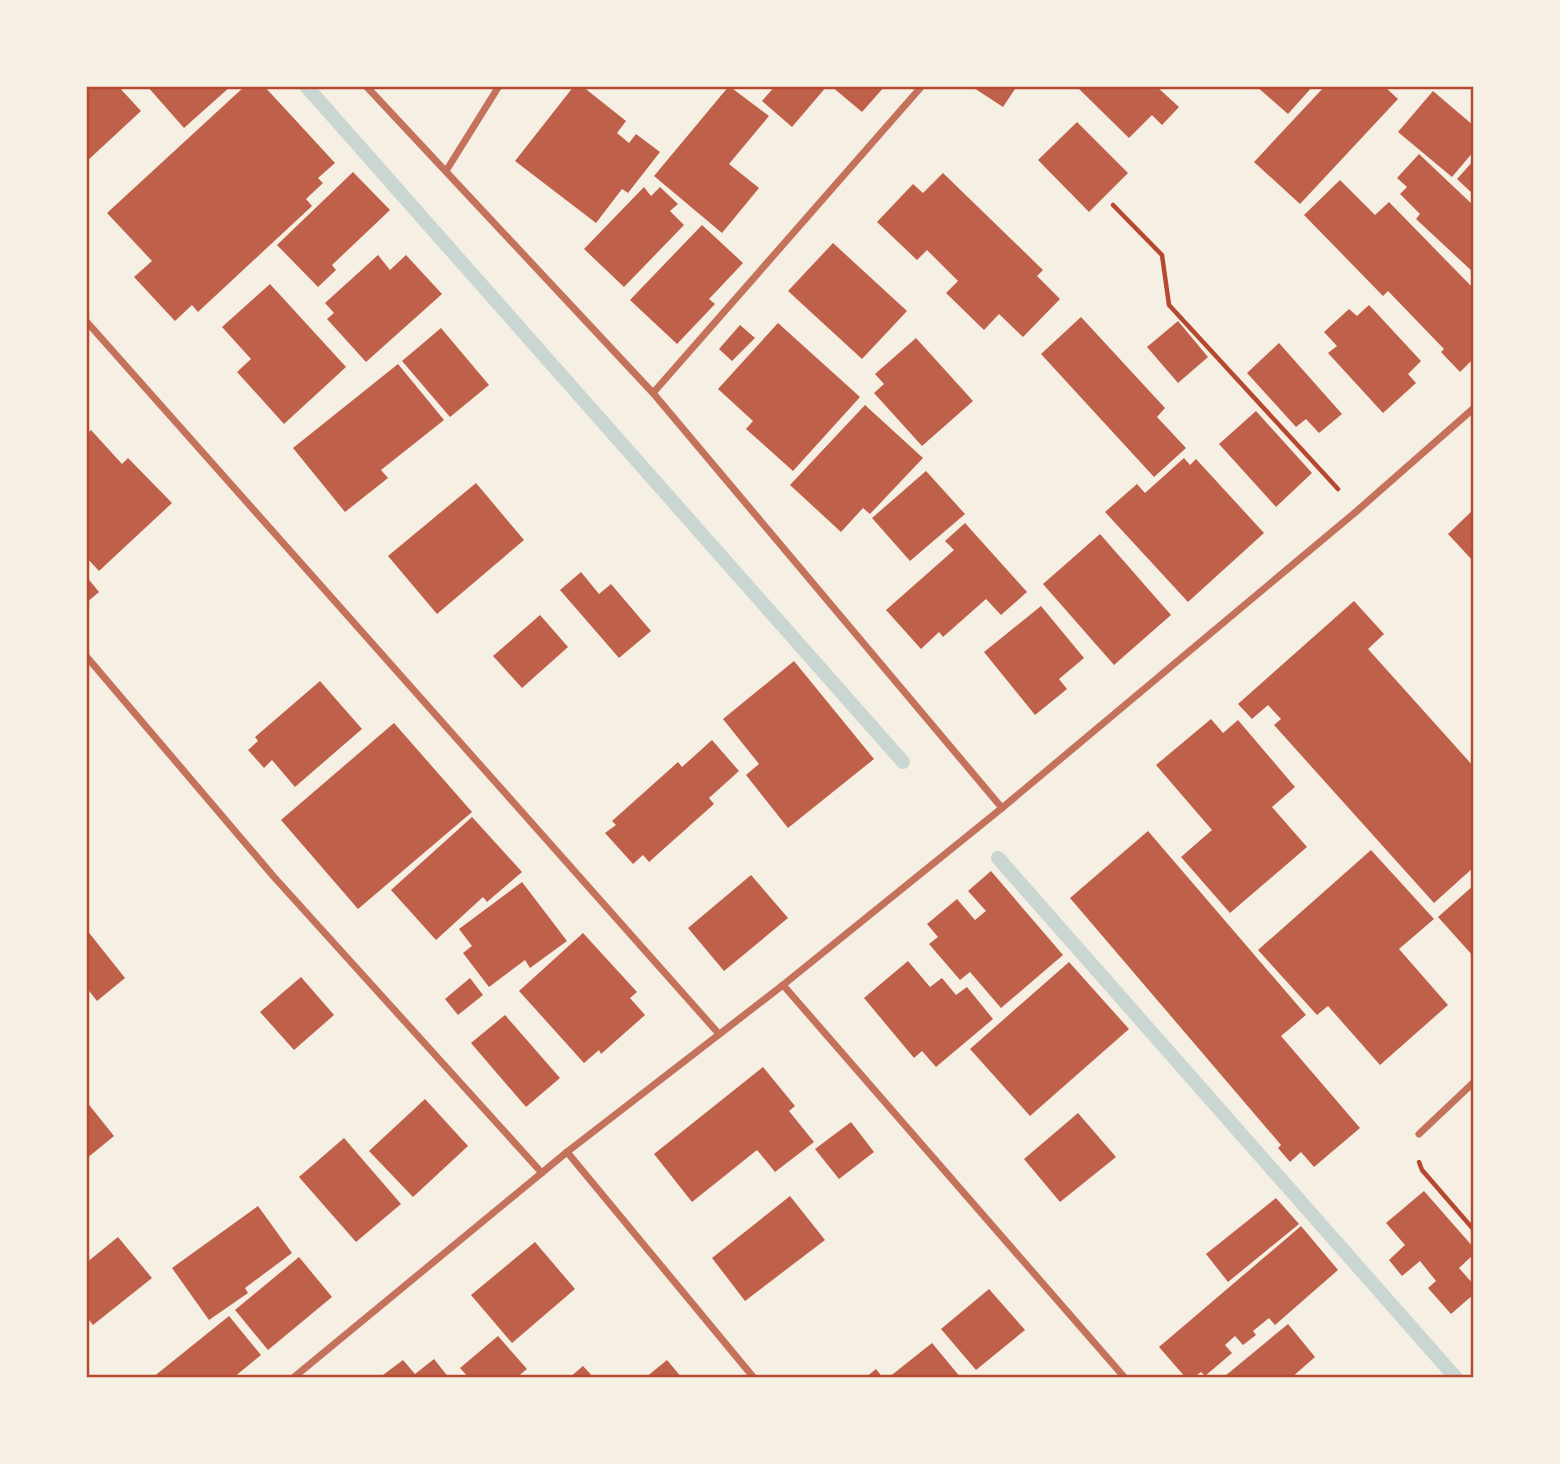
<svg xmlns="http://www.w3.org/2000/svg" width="1560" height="1464" font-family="'DejaVu Sans',sans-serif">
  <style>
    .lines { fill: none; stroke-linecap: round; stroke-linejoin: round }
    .stream { stroke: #c9d6d2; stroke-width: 14 }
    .building { fill: #bf614a }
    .path { stroke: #b5482f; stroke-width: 4.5 }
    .minor { stroke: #c5725c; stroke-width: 7 }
    .neatline { fill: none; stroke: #b5482f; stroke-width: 2.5 }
  </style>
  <rect width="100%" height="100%" fill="#f6efe4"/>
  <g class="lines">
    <g class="stream">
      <polyline points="306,86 903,762"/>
      <polyline points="998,858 1456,1378"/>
    </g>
  </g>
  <g class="building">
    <polygon points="86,86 118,86 141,111 86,162"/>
    <polygon points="147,86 231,86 184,128"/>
    <polygon points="245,86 264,86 335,163 318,178 323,183 306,199 312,206 198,312 192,305 175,321 134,277 152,261 107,213"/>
    <polygon points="574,86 582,86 626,121 617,133 629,143 636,134 660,152 628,193 622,189 596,223 515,161"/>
    <polygon points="729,86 769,116 729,164 759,188 722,233 654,176"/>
    <polygon points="775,86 827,86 792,127 762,101"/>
    <polygon points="831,86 885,86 862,112"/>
    <polygon points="971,86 1017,86 1003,107"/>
    <polygon points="1076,86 1156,86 1179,107 1162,125 1152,115 1129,138"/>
    <polygon points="1256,86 1313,86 1288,114"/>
    <polygon points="1325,86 1384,86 1398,99 1300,204 1254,162"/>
    <polygon points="1433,91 1474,126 1474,151 1452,177 1398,132"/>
    <polygon points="1077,122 1128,173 1089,212 1038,160"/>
    <polygon points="1419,154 1474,206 1474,273 1416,219 1420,214 1400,194 1407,187 1397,178"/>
    <polygon points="1474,160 1474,195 1457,179"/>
    <polygon points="353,172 390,210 332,265 336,270 318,287 277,245"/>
    <polygon points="943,173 1043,270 1037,276 1060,299 1023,337 999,314 984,330 946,293 958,281 927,250 917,260 877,222 913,184 923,193"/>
    <polygon points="1340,180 1375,215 1389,202 1474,289 1474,358 1460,372 1441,352 1444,349 1388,291 1383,296 1304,215"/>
    <polygon points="644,187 651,196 660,187 678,204 670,211 684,225 624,287 584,249"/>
    <polygon points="702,225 743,263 709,299 715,304 677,344 630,300"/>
    <polygon points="833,243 907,311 862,359 788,291"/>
    <polygon points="378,255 390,270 406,255 442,294 366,362 327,319 334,313 325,303"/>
    <polygon points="270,284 346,367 284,424 237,372 251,359 222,327"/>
    <polygon points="1369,305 1421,361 1408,374 1416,383 1383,413 1328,353 1337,346 1324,332 1349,309 1357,316"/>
    <polygon points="1081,317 1165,408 1157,417 1186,448 1154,477 1041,354"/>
    <polygon points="1178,321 1208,357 1178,383 1147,347"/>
    <polygon points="778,323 860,397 793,471 746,429 753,421 718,389"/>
    <polygon points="740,325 755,338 732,361 719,349"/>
    <polygon points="441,328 489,385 450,417 402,361"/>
    <polygon points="916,338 973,401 922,446 874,393 884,384 875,374"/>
    <polygon points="1279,343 1342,414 1319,433 1306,419 1296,427 1247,373"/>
    <polygon points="398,364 444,420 381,470 388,478 345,512 293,448"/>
    <polygon points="865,405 923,458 870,514 863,508 841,532 790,485"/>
    <polygon points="1256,411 1312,473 1276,507 1219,444"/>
    <polygon points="91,430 122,464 128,458 172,503 99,571 86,557 86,435"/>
    <polygon points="1184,458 1190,465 1196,459 1264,533 1188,602 1105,512 1137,484 1145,493"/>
    <polygon points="926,471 965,514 910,561 872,518"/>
    <polygon points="476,483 524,540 437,614 388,556"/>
    <polygon points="1474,509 1474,562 1448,534"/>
    <polygon points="965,523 1027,592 1001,615 986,599 943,637 939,632 921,649 886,610 954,550 945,541"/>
    <polygon points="1100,534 1171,615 1114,665 1043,584"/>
    <polygon points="581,572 599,594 611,584 651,631 619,658 560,590"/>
    <polygon points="86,576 99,592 86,603"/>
    <polygon points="1354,601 1384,634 1368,649 1474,767 1474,867 1434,903 1274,725 1281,719 1268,705 1252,719 1238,704"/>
    <polygon points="1041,606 1084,658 1059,679 1067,689 1035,715 984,652"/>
    <polygon points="540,615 568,647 522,688 493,656"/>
    <polygon points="794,661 874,759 788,828 746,775 759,764 723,719"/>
    <polygon points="320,681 362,729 295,787 272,760 264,768 248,750 258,741 255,737"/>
    <polygon points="1211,719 1223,733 1238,720 1295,787 1272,807 1307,847 1230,913 1181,857 1212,830 1156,765"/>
    <polygon points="394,723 472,812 358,909 281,820"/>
    <polygon points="712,740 739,771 709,798 714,804 649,862 643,855 633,864 605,833 616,825 612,821 678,762 682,767"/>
    <polygon points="472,817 522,872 487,902 483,897 436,940 391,890"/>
    <polygon points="1148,831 1306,1015 1281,1036 1360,1128 1314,1167 1301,1152 1290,1162 1278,1148 1281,1145 1070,898"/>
    <polygon points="1371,850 1434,919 1399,949 1448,1005 1380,1065 1328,1006 1317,1015 1258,950"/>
    <polygon points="991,871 1063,955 1001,1008 970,972 960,980 929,944 938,937 927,924 957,899 975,920 986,911 968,891"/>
    <polygon points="751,875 788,918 724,971 688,928"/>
    <polygon points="522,882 567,941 530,968 525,960 489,987 463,953 472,946 459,929"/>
    <polygon points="1474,885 1474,957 1438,917"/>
    <polygon points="86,929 125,978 97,1001 86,987"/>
    <polygon points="583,933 637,992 630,998 645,1015 601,1054 599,1050 584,1063 519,991"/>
    <polygon points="908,961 930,987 942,978 956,995 967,987 993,1019 936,1067 922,1051 914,1058 864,998"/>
    <polygon points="1069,962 1129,1029 1030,1116 970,1049"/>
    <polygon points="301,977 334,1015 294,1050 260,1012"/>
    <polygon points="470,978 483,995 458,1015 445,999"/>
    <polygon points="505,1015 560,1078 526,1107 471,1043"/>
    <polygon points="763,1067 795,1106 789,1111 814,1142 775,1172 757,1150 692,1202 654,1154"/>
    <polygon points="425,1099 468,1146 413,1197 369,1151"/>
    <polygon points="86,1101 114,1136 86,1159"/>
    <polygon points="1078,1113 1116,1157 1060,1202 1024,1159"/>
    <polygon points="851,1122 874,1152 839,1179 815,1149"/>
    <polygon points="344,1138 401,1204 356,1242 299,1177"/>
    <polygon points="1424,1191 1474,1248 1474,1254 1459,1268 1474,1285 1474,1294 1451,1314 1428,1288 1436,1281 1420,1261 1402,1276 1389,1260 1405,1245 1386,1223"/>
    <polygon points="790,1196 825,1240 745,1301 712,1258"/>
    <polygon points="1276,1198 1299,1224 1228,1282 1206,1254"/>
    <polygon points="258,1206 292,1253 245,1288 248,1293 209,1320 172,1268"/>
    <polygon points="1301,1226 1338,1270 1275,1325 1269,1318 1253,1331 1256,1335 1243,1345 1235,1336 1225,1345 1232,1353 1205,1376 1201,1372 1193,1378 1186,1378 1159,1347"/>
    <polygon points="118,1237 152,1278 93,1325 86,1316 86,1263"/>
    <polygon points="535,1242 575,1289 512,1343 471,1295"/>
    <polygon points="299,1257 332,1297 268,1350 235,1310"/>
    <polygon points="989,1289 1025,1330 976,1370 941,1329"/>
    <polygon points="229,1316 261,1355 233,1378 152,1378"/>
    <polygon points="1288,1324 1315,1357 1291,1378 1227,1378 1225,1376"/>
    <polygon points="498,1336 527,1369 516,1378 469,1378 460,1368"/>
    <polygon points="932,1343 961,1378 888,1378"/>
    <polygon points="434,1359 449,1378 379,1378 403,1360 415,1374"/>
    <polygon points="667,1360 682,1378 645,1378"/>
    <polygon points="583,1366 594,1378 569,1378"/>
    <polygon points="876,1369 883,1378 865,1378"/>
  </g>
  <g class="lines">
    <g class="path">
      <polyline points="1113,205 1162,255 1169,305 1338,489"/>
      <polyline points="1419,1162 1422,1170 1474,1230"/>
    </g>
    <g class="minor">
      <polyline points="366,86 653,393 1002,808"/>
      <polyline points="446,171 499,86"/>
      <polyline points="86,321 719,1034"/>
      <polyline points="653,393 922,86"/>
      <polyline points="86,656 274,877 542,1173"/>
      <polyline points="783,985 1125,1378"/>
      <polyline points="1419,1134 1474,1082"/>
      <polyline points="567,1152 754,1378"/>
      <polyline points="293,1378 567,1152 783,985 1002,808 1358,510 1474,408"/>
    </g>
  </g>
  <rect width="1560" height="1464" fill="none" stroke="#f6efe4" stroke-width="175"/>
  <rect x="88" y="88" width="1384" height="1288" class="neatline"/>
</svg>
